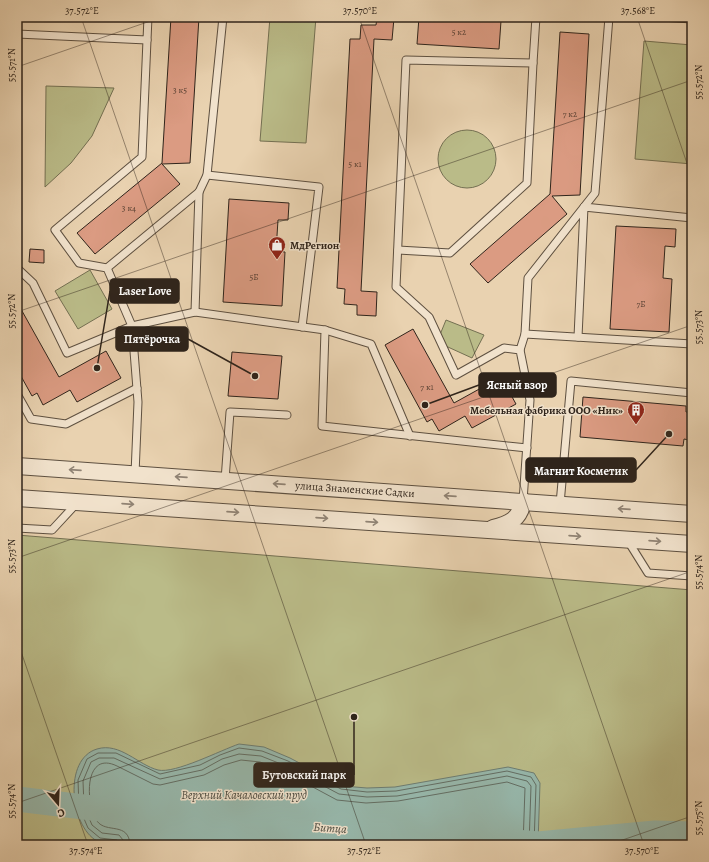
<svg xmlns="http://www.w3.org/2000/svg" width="709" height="862" font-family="Alegreya,serif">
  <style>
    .green { fill: #babb88; stroke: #747052 }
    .water { fill: #97b8ac; stroke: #6d7d72 }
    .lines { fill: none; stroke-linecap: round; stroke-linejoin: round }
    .shore { stroke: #636e64; stroke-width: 1 }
    .river { stroke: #97b8ac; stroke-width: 25 }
    .building { fill: #db9b82; stroke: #2f241b }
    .service-casing { stroke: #5e5040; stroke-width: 9 }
    .tertiary-casing { stroke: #5e5040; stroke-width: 18 }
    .service { stroke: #f1e2cc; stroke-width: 7 }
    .tertiary { stroke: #f1e2cc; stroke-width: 16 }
    .oneway { stroke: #908374 }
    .ticks { fill: none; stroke: #2f241b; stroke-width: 1; stroke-opacity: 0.45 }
    .labels { text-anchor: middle; stroke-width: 3; stroke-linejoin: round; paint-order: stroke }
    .number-label { font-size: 9px; fill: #5a4235 }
    .poi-label { font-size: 11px; font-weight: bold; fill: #2f241b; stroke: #f1e2cc; text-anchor: start }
    .street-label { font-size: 11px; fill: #2f241b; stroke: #f1e2cc }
    .water-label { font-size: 12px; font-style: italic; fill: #49493f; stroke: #f1e2cc }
    .leader { fill: none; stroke: #2f241b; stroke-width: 1.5 }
    .callout-dot { fill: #2f241b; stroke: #f1e2cc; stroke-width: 1.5 }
    .callout { fill: #2f241b; stroke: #2f241b; stroke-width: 1.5 }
    .callout-label { font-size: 12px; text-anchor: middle; font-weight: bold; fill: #fff }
    .neatline { fill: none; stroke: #2f241b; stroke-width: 1.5 }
    .ticks-label { font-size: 10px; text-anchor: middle; fill: #2f241b }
  </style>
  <rect width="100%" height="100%" fill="#e9d2b0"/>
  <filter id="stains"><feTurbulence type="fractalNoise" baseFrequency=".005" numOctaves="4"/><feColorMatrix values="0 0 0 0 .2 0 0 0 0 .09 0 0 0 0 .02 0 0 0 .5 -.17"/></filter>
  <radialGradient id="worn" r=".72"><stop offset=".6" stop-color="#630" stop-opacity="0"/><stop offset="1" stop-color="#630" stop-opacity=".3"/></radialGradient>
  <g class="green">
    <polygon points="270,17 316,17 306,143 260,141"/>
    <polygon points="644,41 692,45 692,164 635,159"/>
    <polygon points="46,86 114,88 92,136 71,163 45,187"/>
    <circle cx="467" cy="159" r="29"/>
    <polygon points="90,270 112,309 78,329 55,291"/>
    <polygon points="446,320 484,335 472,358 437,342"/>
    <polygon points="17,535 692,590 692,845 17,845"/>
  </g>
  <path class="water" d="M239 744 264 747 290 758 343 786 367 788 395 787 508 767 534 773 540 783 538 844 139 845C129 844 105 845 97 841 70 826 63 759 97 749 120 742 138 765 158 770 175 774 221 750 239 744Z"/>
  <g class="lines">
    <g class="shore">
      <polyline points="119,845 117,840 100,838 88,828 79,807 78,780 87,759 98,753 116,753 160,774 200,765 220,755 239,748 262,751 288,761 341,789 367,792 396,791 507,771 531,777 536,785 534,845"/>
      <polyline points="124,845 123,840 119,835 102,833 92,825 84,806 83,781 91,762 99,758 114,758 160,779 202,770 222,759 239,754 261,756 286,766 339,794 367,797 397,796 507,776 527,781 531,786 529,845"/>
      <path d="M130 845C129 821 106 834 97 821 85 803 84 750 117 766 129 772 141 778 153 784L160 785 204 775 224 765 241 760 260 762 283 771 337 800 366 803 398 801 507 782 525 788 523 845"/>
    </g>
    <g class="river">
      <polyline points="17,799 109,810"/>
      <polyline points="504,841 538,844 655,833 692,834"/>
    </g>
  </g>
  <g class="building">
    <polygon points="171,17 199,17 190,163 162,164 180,184 95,254 77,233 162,163"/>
    <polygon points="419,17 501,21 499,49 417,44"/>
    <polygon points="377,18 394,18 392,40 374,39 361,291 377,292 376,316 357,315 357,305 344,304 345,289 337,288 350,39 360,39 361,25 376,25"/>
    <polygon points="560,32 589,34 580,195 552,196 567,214 488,283 470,264 550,194"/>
    <polygon points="229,199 289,203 288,220 278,220 276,251 285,252 282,306 223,302"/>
    <polygon points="616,226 676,229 675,247 665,246 663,278 672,279 669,332 610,329"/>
    <polygon points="30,249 44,250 44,263 29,262"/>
    <polygon points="17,302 59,377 106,351 121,378 77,402 70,390 43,405 37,393 32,396 17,369"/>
    <polygon points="413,329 454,403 501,377 516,404 472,428 465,416 439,431 432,419 427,422 385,345"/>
    <polygon points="232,352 282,356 278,399 228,396"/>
    <polygon points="583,397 686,406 686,412 691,412 689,440 684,439 683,446 580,437"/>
  </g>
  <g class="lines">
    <g class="service-casing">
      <g id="service">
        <polyline points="661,17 692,19"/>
        <polyline points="17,34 147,40 148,17"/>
        <polyline points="207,175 319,187 302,327"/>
        <polyline points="398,250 450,253 527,183 533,63"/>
        <polyline points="17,268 33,283 67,353 132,326 107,268 79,263 55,230 142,157 147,40"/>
        <polyline points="107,268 199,192 207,175 223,17"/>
        <polyline points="195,312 199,192"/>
        <polyline points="325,330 371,344 410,436"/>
        <polyline points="525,334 692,344"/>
        <polyline points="578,337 584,207 692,218"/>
        <polyline points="520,350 525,334 528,278 595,193 609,17"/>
        <polyline points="17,394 31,419 66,424 137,388"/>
        <polyline points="135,474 138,402 132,326 195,312 325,330 322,426 527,448"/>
        <polyline points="225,480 230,412 287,415"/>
        <polyline points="523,501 530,400 520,350 504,348 456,375 429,317 396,287 406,60 533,63 536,17"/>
        <polyline points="560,504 571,381 692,393"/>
        <polyline points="17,528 52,530 77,503"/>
        <polyline points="628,541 648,573 692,576"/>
      </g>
    </g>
    <g class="tertiary-casing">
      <g id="tertiary">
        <polyline points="17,466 692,514"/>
        <polyline points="17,498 692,544"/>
        <path d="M493 528C510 524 520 519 523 501"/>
      </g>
    </g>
    <use href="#service" class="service"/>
    <use href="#tertiary" class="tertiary"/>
  </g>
  <defs><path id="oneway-shaft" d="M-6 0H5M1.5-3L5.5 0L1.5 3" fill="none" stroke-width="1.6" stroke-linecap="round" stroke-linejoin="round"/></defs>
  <g class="oneway">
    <use href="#oneway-shaft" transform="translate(75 470) rotate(-176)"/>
    <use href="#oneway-shaft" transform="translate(181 477) rotate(-176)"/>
    <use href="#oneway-shaft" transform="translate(279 484) rotate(-176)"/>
    <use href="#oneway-shaft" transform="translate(450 496) rotate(-176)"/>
    <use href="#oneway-shaft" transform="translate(128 504) rotate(4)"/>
    <use href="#oneway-shaft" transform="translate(624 509) rotate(-176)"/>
    <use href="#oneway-shaft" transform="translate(233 512) rotate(4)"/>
    <use href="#oneway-shaft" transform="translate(322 518) rotate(4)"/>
    <use href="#oneway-shaft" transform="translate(372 522) rotate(4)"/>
    <use href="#oneway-shaft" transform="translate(575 536) rotate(4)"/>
    <use href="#oneway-shaft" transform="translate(655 541) rotate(4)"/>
  </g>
  <path class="ticks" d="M81 17 366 845M359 17 644 845M637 17 692 178M17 67 162 17M17 312 692 80M17 558 692 325M17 640 88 845M17 803 692 571M608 845 692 816"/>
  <defs>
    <g id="shop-pin" transform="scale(0.9)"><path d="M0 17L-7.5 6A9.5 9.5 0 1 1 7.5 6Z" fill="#8f2418" stroke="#f1e2cc"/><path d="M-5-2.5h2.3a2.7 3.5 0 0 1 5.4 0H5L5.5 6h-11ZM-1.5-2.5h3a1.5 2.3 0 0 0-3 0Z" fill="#fff"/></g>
    <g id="building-pin" transform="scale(0.9)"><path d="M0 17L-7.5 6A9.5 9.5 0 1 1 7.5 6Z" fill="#8f2418" stroke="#f1e2cc"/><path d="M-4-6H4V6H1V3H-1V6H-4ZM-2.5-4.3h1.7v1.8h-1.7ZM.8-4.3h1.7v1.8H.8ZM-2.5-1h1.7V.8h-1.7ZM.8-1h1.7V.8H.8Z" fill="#fff"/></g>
  </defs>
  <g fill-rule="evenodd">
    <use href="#shop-pin" x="277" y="245"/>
    <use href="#building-pin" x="636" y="410"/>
  </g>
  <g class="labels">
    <g class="number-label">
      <text x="459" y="35">5 к2</text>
      <text x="180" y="93">3 к5</text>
      <text x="570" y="117">7 к2</text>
      <text x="355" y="167">5 к1</text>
      <text x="129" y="211">3 к4</text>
      <text x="254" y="280">5Б</text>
      <text x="641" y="307">7Б</text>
      <text x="427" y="390">7 к1</text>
    </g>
    <g class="poi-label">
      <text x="290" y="249">МдРегион</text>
      <text x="623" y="414" text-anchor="end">Мебельная фабрика ООО «Ник»</text>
    </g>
    <g class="street-label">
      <text transform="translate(355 489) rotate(4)" y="4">улица Знаменские Садки</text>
    </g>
    <g class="water-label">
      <text x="244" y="799">Верхний Качаловский пруд</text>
      <text transform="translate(330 828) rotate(4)" y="4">Битца</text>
    </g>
  </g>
  <path class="leader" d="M97 368L110 291M255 376L188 339M425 405L479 385M669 434L636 470M354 717L354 775"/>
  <g class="callout-dot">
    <circle cx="97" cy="368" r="4"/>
    <circle cx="255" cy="376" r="4"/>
    <circle cx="425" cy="405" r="4"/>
    <circle cx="669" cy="434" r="4"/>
    <circle cx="354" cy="717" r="4"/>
  </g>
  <g class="callout">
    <rect x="110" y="279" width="69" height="24" rx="4"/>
    <rect x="116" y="327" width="72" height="24" rx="4"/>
    <rect x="479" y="373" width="77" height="24" rx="4"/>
    <rect x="526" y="458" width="110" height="24" rx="4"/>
    <rect x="254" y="763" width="100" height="24" rx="4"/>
  </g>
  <g class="callout-label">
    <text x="145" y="295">Laser Love</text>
    <text x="152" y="343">Пятёрочка</text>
    <text x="517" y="389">Ясный взор</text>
    <text x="581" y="475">Магнит Косметик</text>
    <text x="304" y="779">Бутовский парк</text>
  </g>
  <rect width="709" height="862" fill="none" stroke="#e9d2b0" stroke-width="44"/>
  <g transform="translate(58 804) rotate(161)" stroke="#f1e2cc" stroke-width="3" paint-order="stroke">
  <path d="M0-3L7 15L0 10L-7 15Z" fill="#2f241b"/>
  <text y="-6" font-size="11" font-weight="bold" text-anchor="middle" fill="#2f241b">С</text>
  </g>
  <rect x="22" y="22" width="665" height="818" class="neatline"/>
  <g class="ticks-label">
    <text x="82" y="14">37.572°E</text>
    <text x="360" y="14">37.570°E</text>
    <text x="638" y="14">37.568°E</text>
    <text transform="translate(11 65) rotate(-90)" y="4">55.571°N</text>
    <text transform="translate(698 82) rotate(-90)" y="4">55.572°N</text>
    <text transform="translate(11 311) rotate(-90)" y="4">55.572°N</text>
    <text transform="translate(698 327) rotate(-90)" y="4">55.573°N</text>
    <text transform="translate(11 556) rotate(-90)" y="4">55.573°N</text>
    <text transform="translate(698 572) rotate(-90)" y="4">55.574°N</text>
    <text transform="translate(11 801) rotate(-90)" y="4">55.574°N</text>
    <text transform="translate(698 818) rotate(-90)" y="4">55.575°N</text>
    <text x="86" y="854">37.574°E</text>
    <text x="364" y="854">37.572°E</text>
    <text x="642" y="854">37.570°E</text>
  </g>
  <rect width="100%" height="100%" filter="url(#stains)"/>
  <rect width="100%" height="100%" fill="url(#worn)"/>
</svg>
